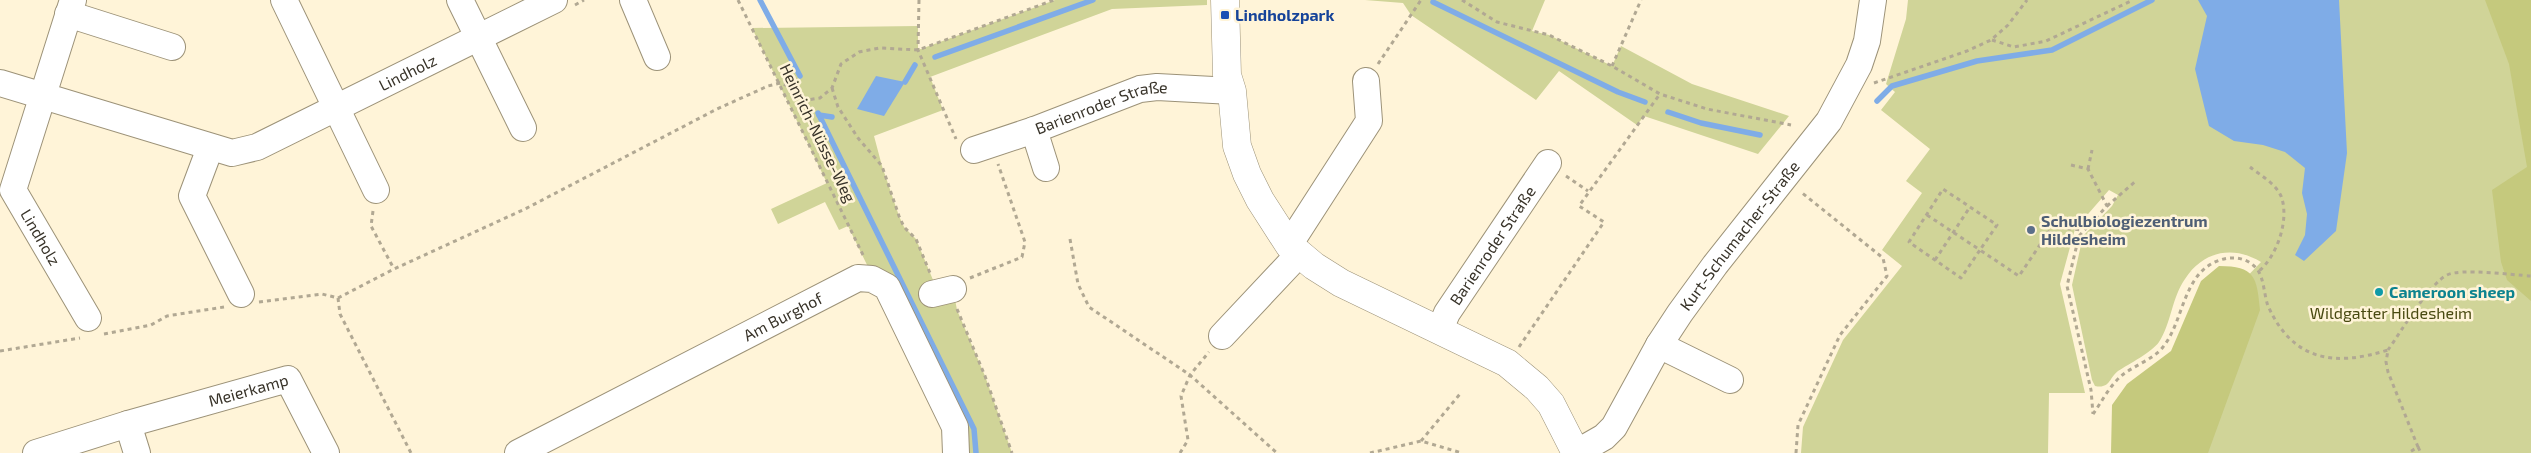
<svg xmlns="http://www.w3.org/2000/svg" width="2531" height="453" font-family="'Exo 2',sans-serif">
  <style>
    .green { fill: #d0d498 }
    .forest { fill: #c5c97d }
    .water { fill: #7face7 }
    .lines { fill: none; stroke-linecap: round; stroke-linejoin: round }
    .stream { stroke: #7face7; stroke-width: 5.5 }
    .minor-casing { stroke: #9c9278; stroke-width: 28 }
    .major-casing { stroke: #9c9278; stroke-width: 29 }
    .path { stroke: #b1a893; stroke-width: 3; stroke-dasharray: 4 4; stroke-linecap: butt }
    .minor { stroke: #fff; stroke-width: 26 }
    .major { stroke: #fff; stroke-width: 28 }
    .transit-dot { fill: #1a4fb4; stroke: #fff4d8; stroke-width: 2 }
    .service-dot { fill: #5c6f8a; stroke: #fff4d8; stroke-width: 2 }
    .culture-dot { fill: #0f9aa8; stroke: #fff4d8; stroke-width: 2 }
    .labels { text-anchor: middle; stroke-width: 5; stroke-linejoin: round; paint-order: stroke }
    .transit-label { font-size: 16px; font-weight: bold; fill: #164399; stroke: #fff4d8; text-anchor: start }
    .street-label { font-size: 16px; fill: #383329; stroke: #fff4d8 }
    .service-label { font-size: 16px; font-weight: bold; fill: #4e5e75; stroke: #fff4d8; text-anchor: start }
    .culture-label { font-size: 16px; font-weight: bold; fill: #0d838f; stroke: #fff4d8; text-anchor: start }
    .park-label { font-size: 16px; fill: #494a11; stroke: #fff4d8 }
  </style>
  <rect width="100%" height="100%" fill="#fff4d8"/>
  <g class="green">
    <polygon points="1055,0 1207,0 1207,5 1112,9 930,77 943,110 874,136 882,166 899,216 904,227 916,239 938,292 953,289 957,310 985,376 1012,453 959,453 848,226 839,230 825,202 778,224 771,209 827,183 752,28 918,26 918,50"/>
    <polygon points="1365,0 1545,0 1532,31 1549,35 1612,66 1621,46 1692,84 1789,116 1758,154 1644,116 1637,125 1559,71 1536,100 1411,15 1403,3"/>
    <path d="M1908 0H2531V453H2118L2173 354 2261 262C2233 245 2203 251 2185 279 2172 297 2171 324 2159 342 2152 352 2129 364 2118 371 2109 378 2110 389 2095 386L2092 380 2072 285 2083 236 2112 206 2118 195 2109 190 2075 229 2060 284 2085 393H2049L2048 453H1801L1803 427 1843 340 1902 266 1882 250 1922 193 1906 181 1930 149 1881 110 1895 92 1886 84 1906 19Z"/>
  </g>
  <g class="forest">
    <polygon points="2485,0 2531,0 2531,301 2507,280 2501,262 2492,190 2527,167 2509,64"/>
    <path d="M2219 266C2255 266 2257 277 2260 310L2208 453H2111L2112 405 2127 384 2171 351 2201 281Z"/>
  </g>
  <g class="water">
    <polygon points="2198,0 2339,0 2347,153 2336,231 2304,261 2295,255 2305,235 2307,214 2302,193 2305,168 2285,152 2263,145 2234,141 2209,126 2195,69 2207,16"/>
    <polygon points="876,76 905,82 884,116 857,109"/>
  </g>
  <g class="lines">
    <g class="stream">
      <polyline points="760,0 800,76"/>
      <polyline points="1433,2 1618,92 1645,102"/>
      <polyline points="935,57 1093,0"/>
      <polyline points="905,82 915,65"/>
      <polyline points="1877,101 1892,86 1977,61 2052,50 2152,0"/>
      <polyline points="1668,112 1701,123 1760,135"/>
      <polyline points="818,113 974,429 976,453"/>
      <polyline points="819,115 832,117"/>
    </g>
    <g class="minor-casing">
      <g id="minor">
        <path id="s1" d="M73 0 13 190 88 318"/>
        <polyline points="284,0 376,190"/>
        <polyline points="460,0 523,128"/>
        <polyline points="633,0 657,57"/>
        <polyline points="68,14 172,47"/>
        <path id="s2" d="M0 83 232 153 257 147 554 0"/>
        <polyline points="1034,130 1046,168"/>
        <polyline points="210,148 192,196 241,294"/>
        <path id="s3" d="M974 150 1034 130 1140 89 1157 87 1232 91"/>
        <polyline points="1289,245 1369,121 1366,81"/>
        <polyline points="932,294 953,289"/>
        <path id="s4" d="M1440 329 1447 313 1548 163"/>
        <polyline points="1222,336 1299,254"/>
        <polyline points="1659,345 1730,380"/>
        <path id="s5" d="M128 424 288 379 326 453"/>
        <polyline points="36,453 128,424 137,453"/>
        <path id="s6" d="M518 453 858 278 872 279 887 287 955 427 956 453"/>
        <path id="s7" d="M1576 453 1604 437 1614 427 1659 345 1680 313 1715 265 1829 121 1859 65 1867 41 1873 0"/>
      </g>
    </g>
    <g class="major-casing">
      <polyline id="major" points="1225,0 1227,75 1232,91 1237,146 1247,174 1260,200 1289,245 1314,266 1341,283 1507,363 1537,388 1551,404 1576,453"/>
    </g>
    <g class="path">
      <polyline points="738,0 864,257"/>
      <polyline points="919,0 918,50 956,139"/>
      <polyline points="1462,0 1497,22 1549,35 1612,66 1660,94 1707,109 1791,125"/>
      <polyline points="575,5 584,0"/>
      <polyline points="1992,40 2014,47 2046,41 2133,0"/>
      <polyline points="1378,64 1421,0"/>
      <polyline points="1612,66 1641,0"/>
      <polyline points="1874,83 1967,51 1991,40 2008,25 2027,0"/>
      <polyline points="832,88 838,107 858,138 882,166 899,216 904,227 916,239 930,273"/>
      <polyline points="2071,165 2088,169 2107,206 2079,236 2067,286 2091,390 2093,414"/>
      <path d="M2250 167C2260 175 2275 183 2281 196 2290 219 2277 256 2259 271"/>
      <polyline points="2088,169 2092,150"/>
      <polyline points="1566,176 1588,191"/>
      <polyline points="2107,206 2137,180"/>
      <polyline points="373,211 371,226 394,269"/>
      <polyline points="1927,215 1980,250 1961,278 1909,242 1943,189 1997,225 1980,250 2019,276 2052,227 2082,230"/>
      <polyline points="1070,239 1078,284 1089,307 1190,375 1277,453"/>
      <polyline points="1935,260 1970,207"/>
      <polyline points="970,278 1022,257 1025,242 998,164"/>
      <polyline points="338,298 340,314 411,453"/>
      <polyline points="259,302 322,294 338,298 394,269 525,209 717,109 768,86 780,83 788,86 797,95 807,100 820,98 832,88 841,64 859,52 880,48 918,50 1054,0"/>
      <polyline points="957,309 985,376 1012,453"/>
      <polyline points="104,334 151,325 167,316 224,307"/>
      <polyline points="1519,347 1604,222 1579,206 1660,94"/>
      <path d="M2388 350C2400 333 2430 283 2447 275 2461 268 2513 275 2531 276"/>
      <polyline points="0,351 80,338"/>
      <path d="M2093 414C2101 403 2109 387 2120 377 2132 366 2153 360 2163 347 2180 326 2182 292 2201 272 2215 257 2242 251 2257 269 2264 278 2264 295 2268 306 2293 361 2334 367 2388 350L2386 362 2388 372 2418 447 2408 453"/>
      <polyline points="1421,441 1460,394"/>
      <polyline points="2418,447 2421,453"/>
      <polyline points="1180,453 1188,440 1181,396 1190,375 1209,352"/>
      <polyline points="1370,453 1421,441 1462,453"/>
      <polyline points="1796,453 1798,425 1840,335 1887,276 1883,258 1801,192"/>
    </g>
    <use href="#minor" class="minor"/>
    <use href="#major" class="major"/>
  </g>
  <rect class="transit-dot" x="1220" y="10" width="10" height="10" rx="2.5"/>
  <circle class="service-dot" cx="2031" cy="230" r="5"/>
  <circle class="culture-dot" cx="2379" cy="292" r="5"/>
  <g class="labels">
    <g class="transit-label">
      <text x="1235" y="21">Lindholzpark</text>
    </g>
    <g class="street-label">
      <text dy="6" stroke="none"><textPath href="#s2" startOffset="436">Lindholz</textPath></text>
      <text dy="6" stroke="none"><textPath href="#s3" startOffset="135">Barienroder Straße</textPath></text>
      <text transform="translate(818 133) rotate(64)" y="6">Heinrich-Nüsse-Weg</text>
      <text dy="6" stroke="none"><textPath href="#s7" startOffset="276">Kurt-Schumacher-Straße</textPath></text>
      <text dy="6" stroke="none"><textPath href="#s1" startOffset="254">Lindholz</textPath></text>
      <text dy="6" stroke="none"><textPath href="#s4" startOffset="99">Barienroder Straße</textPath></text>
      <text dy="6" stroke="none"><textPath href="#s6" startOffset="298">Am Burghof</textPath></text>
      <text dy="6" stroke="none"><textPath href="#s5" startOffset="125">Meierkamp</textPath></text>
    </g>
    <g class="service-label">
      <text x="2041" y="227">Schulbiologiezentrum<tspan x="2041" dy="18">Hildesheim</tspan></text>
    </g>
    <g class="culture-label">
      <text x="2389" y="298">Cameroon sheep</text>
    </g>
    <g class="park-label">
      <text x="2391" y="319">Wildgatter Hildesheim</text>
    </g>
  </g>
</svg>
